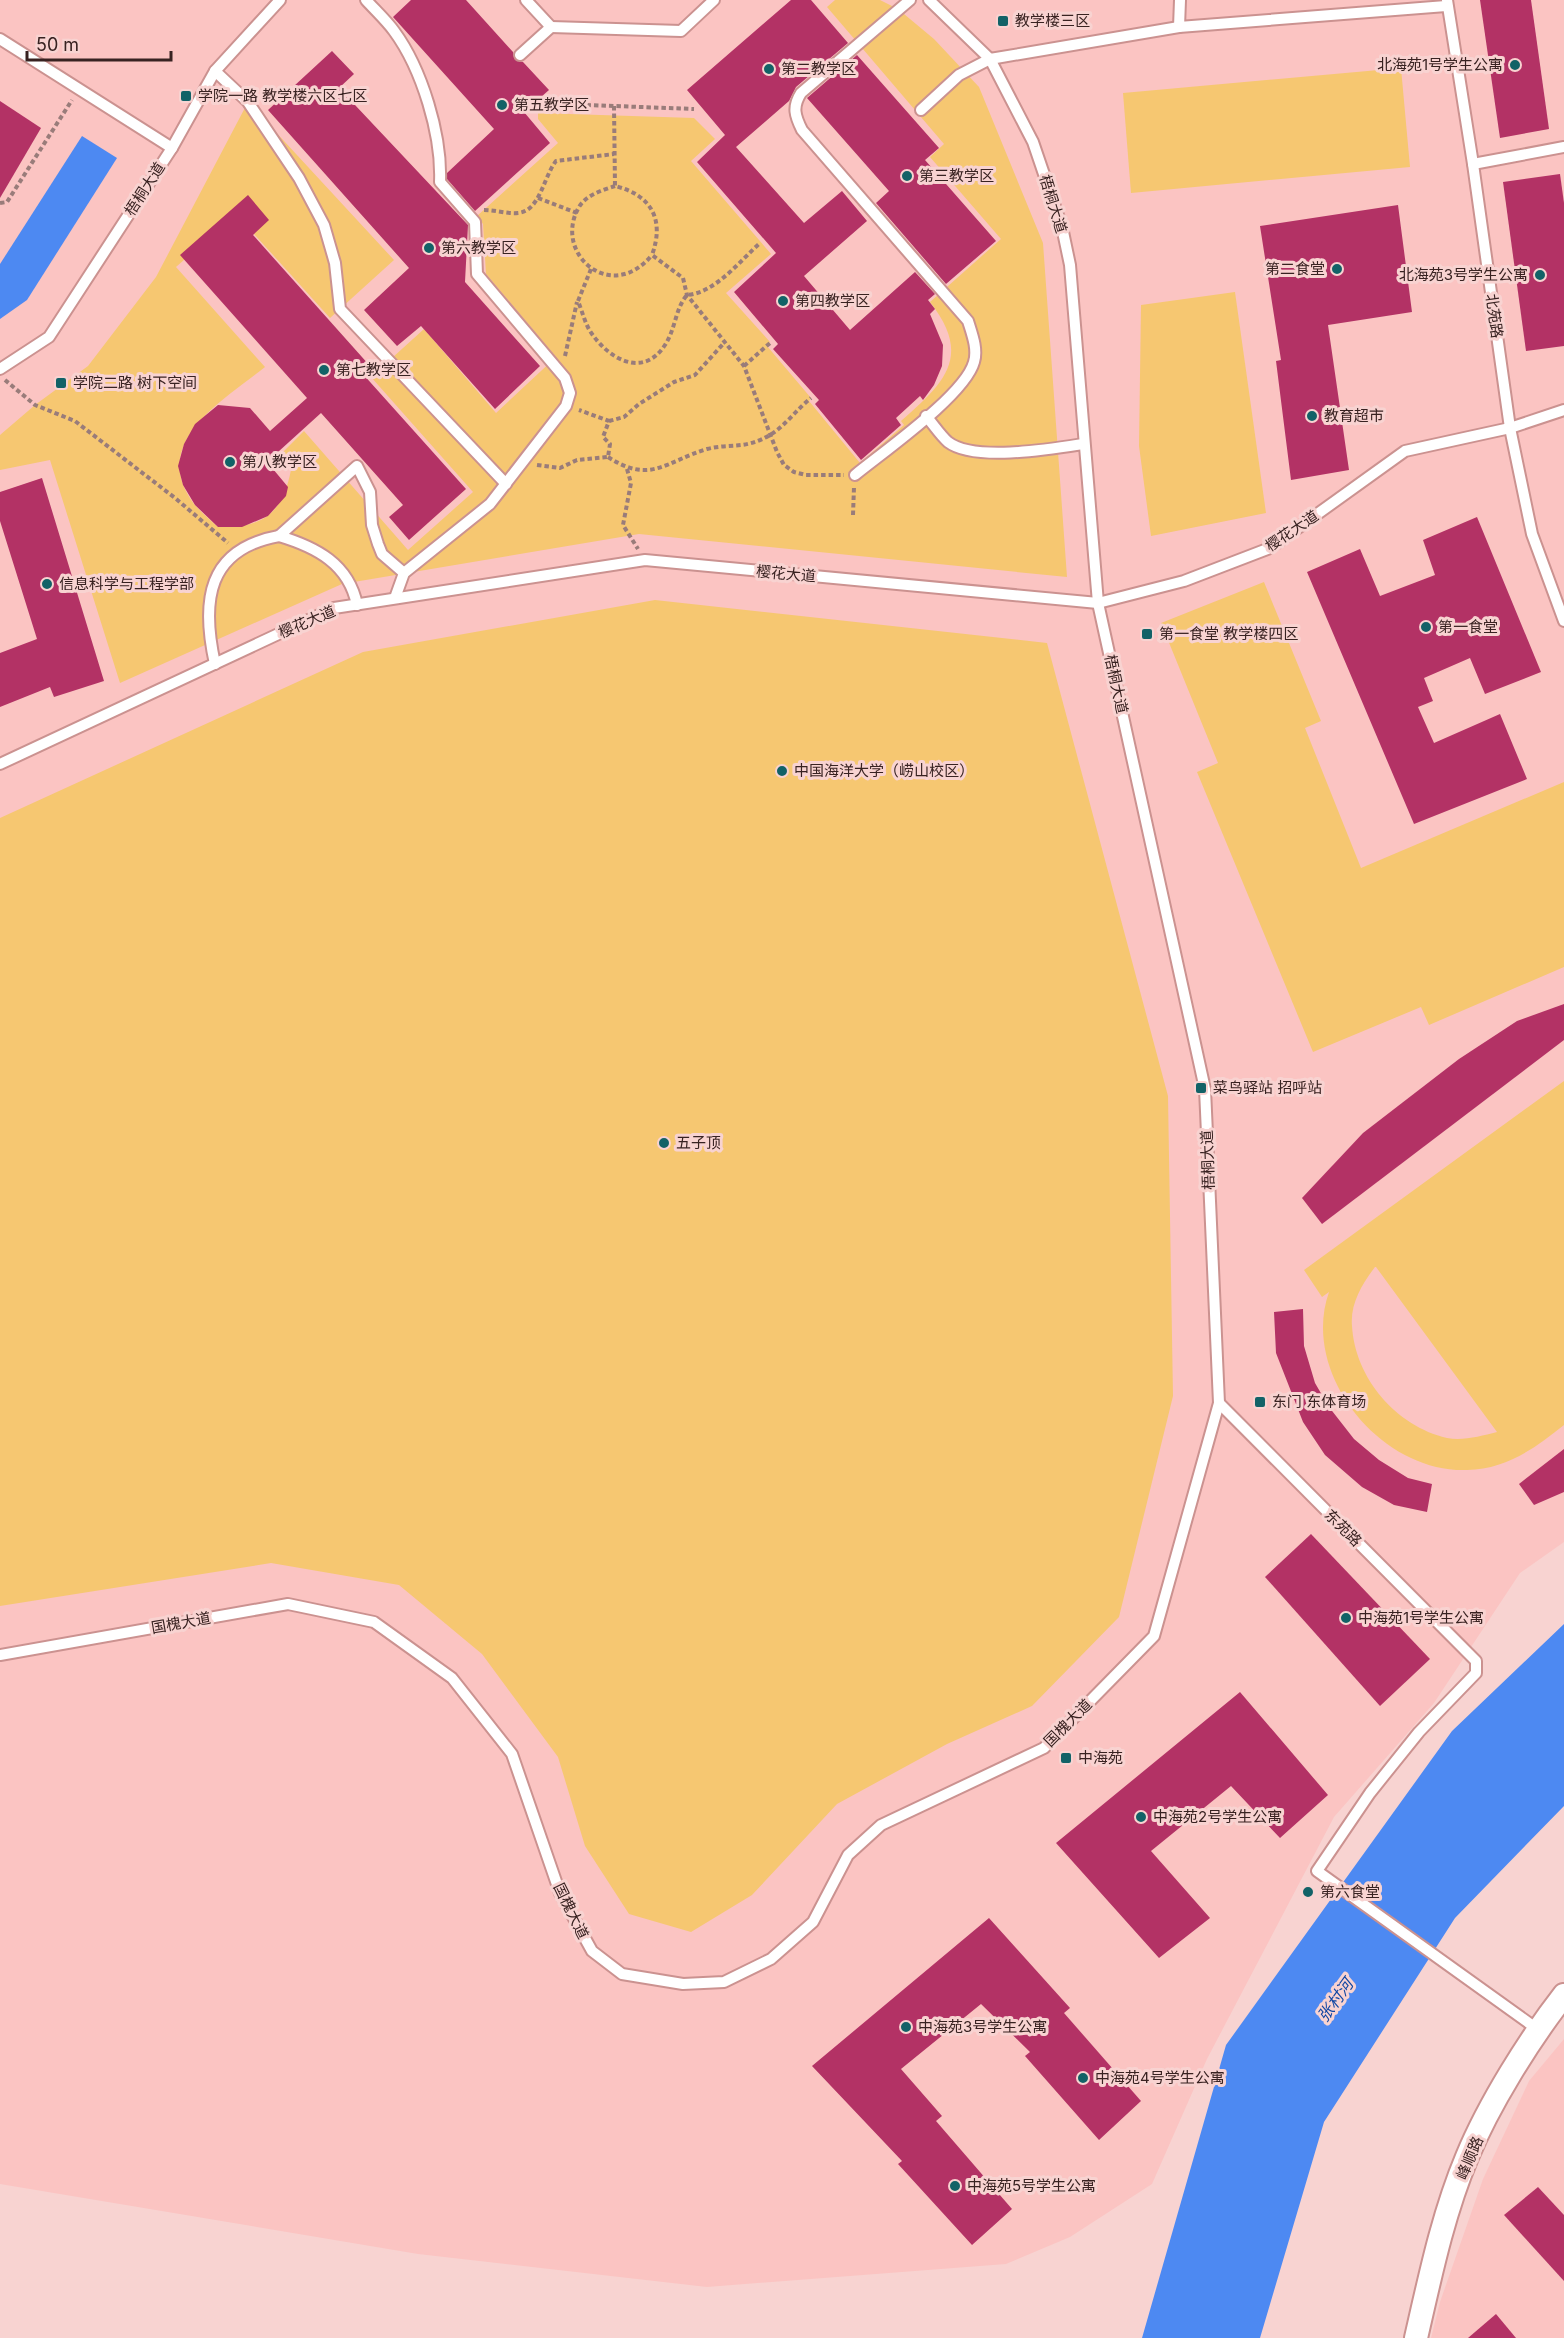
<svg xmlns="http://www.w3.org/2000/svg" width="1564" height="2338" font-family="Inter,'Noto Sans SC',sans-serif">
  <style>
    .built { fill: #fbc4c2 }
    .green { fill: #f6c771; fill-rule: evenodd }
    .water { fill: #4d89f2 }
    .building { fill: #b33265 }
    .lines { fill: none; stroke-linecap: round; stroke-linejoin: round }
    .lane-casing { stroke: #cb9290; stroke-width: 14 }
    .street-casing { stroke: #cb9290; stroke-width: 26 }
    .path { stroke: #997c7a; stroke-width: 4; stroke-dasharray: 4.5 3; stroke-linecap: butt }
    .lane { stroke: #fff; stroke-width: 10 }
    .street { stroke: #fff; stroke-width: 22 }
    .poi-dot { fill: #126267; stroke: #f8d3d1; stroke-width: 2 }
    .labels { text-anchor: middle; stroke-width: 6; stroke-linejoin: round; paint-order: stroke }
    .poi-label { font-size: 15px; fill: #382221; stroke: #f8d3d1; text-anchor: start }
    .street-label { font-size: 15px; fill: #382221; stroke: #f8d3d1 }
    .water-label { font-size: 16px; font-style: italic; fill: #1046a3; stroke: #f8d3d1 }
  </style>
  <rect width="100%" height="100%" fill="#f8d3d1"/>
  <g class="built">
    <polygon points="0,0 1564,0 1564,1542 1520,1573 1434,1703 1334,1817 1207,2059 1152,2184 1070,2237 1006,2264 707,2287 418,2254 0,2184"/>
    <polygon points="1564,2039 1564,2338 1431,2338 1440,2302 1483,2179 1529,2081"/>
  </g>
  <g class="green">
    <path d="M835 0H880L898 9 934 39 979 87 1043 243 1067 577 639 534 342 584 120 683 50 460 0 470V435L35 405 88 366 156 277 248 102 394 260 330 318 236 214 176 267 265 367C223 401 148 442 194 504 201 512 210 520 218 527 262 528 282 515 291 470L281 454 304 431 408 550 473 492 371 377 424 329 496 413 556 357 486 274 483 224 477 216 558 143 538 119V113L694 118 715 139 691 161 771 254 726 293 770 342 767 346 811 398 809 401 860 463 904 425 901 421C944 383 973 357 930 302L1001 239 930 157 944 144 827 7Z"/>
    <polygon points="1401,68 1410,167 1131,193 1123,93"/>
    <polygon points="1235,292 1266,513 1151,536 1139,446 1141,305"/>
    <polygon points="1264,582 1321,721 1305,728 1361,868 1564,782 1564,967 1429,1025 1421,1007 1313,1052 1197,772 1218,763 1161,623"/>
    <polygon points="655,600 1047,643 1168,1096 1173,1396 1119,1617 1032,1706 947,1744 837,1804 752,1895 691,1932 629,1914 585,1846 558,1757 482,1654 399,1585 271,1563 0,1606 0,818 363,652"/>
    <path d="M1564 1081V1425C1534 1449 1506 1469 1467 1470 1381 1473 1300 1374 1329 1292L1322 1297 1304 1270ZM1375 1267H1376L1497 1432C1481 1436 1463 1441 1447 1438 1396 1426 1355 1378 1352 1326 1350 1304 1362 1284 1375 1267Z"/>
  </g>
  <g class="water">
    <polygon points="82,136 117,158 27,300 0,319 0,264"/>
    <polygon points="1564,1624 1564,1806 1455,1918 1324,2122 1260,2338 1142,2338 1226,2045 1452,1731"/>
  </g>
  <g class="building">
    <polygon points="411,0 466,0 513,52 515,60 523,62 549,90 524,112 550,143 475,211 447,179 447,173 494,129 393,17"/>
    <polygon points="791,0 811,0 848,43 796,87 789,101 736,147 804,223 842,191 867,221 804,276 850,330 915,272 935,294 928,300 935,309 930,314 943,345 942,366 934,385 923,400 920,396 896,418 901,425 861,460 815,404 819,400 773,349 778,344 734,292 776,253 697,162 725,135 687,90"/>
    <polygon points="1480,0 1531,0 1549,129 1500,138"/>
    <polygon points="332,51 354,74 339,88 468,225 465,282 540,366 495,409 421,326 397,346 364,310 409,268 268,110"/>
    <polygon points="857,55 939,148 925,160 996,241 946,284 876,203 889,191 807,98"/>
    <polygon points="0,101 41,128 0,198"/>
    <polygon points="1560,174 1564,203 1564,346 1526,351 1503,182"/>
    <polygon points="248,195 269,220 253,235 370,366 362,373 466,489 409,540 389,517 403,505 321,413 278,452 284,459 273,469 288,487 286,496 268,516 242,527 218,527 195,505 183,485 178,466 184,444 195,424 218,405 250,408 270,431 307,398 180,255"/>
    <polygon points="1398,205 1412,312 1328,325 1349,470 1291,480 1276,361 1281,360 1260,226"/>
    <polygon points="42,478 104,681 54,697 50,687 0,707 0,653 37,639 0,521 0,492"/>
    <polygon points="1477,517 1541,672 1485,694 1470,658 1424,678 1433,701 1418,707 1434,743 1500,714 1527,779 1414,824 1307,572 1360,549 1380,596 1435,575 1423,540"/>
    <polygon points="1564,1004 1564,1040 1322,1224 1302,1198 1363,1133 1459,1059 1517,1021"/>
    <polygon points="1303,1309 1304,1346 1315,1383 1329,1407 1354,1439 1379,1460 1408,1478 1432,1484 1427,1512 1394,1505 1362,1487 1325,1455 1303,1422 1276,1353 1274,1312"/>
    <polygon points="1564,1449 1564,1492 1534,1505 1519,1484"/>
    <polygon points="1311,1534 1430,1659 1380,1706 1265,1577"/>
    <polygon points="1240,1692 1328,1795 1280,1838 1231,1786 1151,1851 1210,1918 1159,1958 1056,1843"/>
    <polygon points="989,1918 1070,2008 1064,2013 1141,2101 1099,2140 1025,2056 1030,2052 981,2004 901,2069 942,2116 936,2121 1012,2209 972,2245 898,2164 902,2161 812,2066"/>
    <polygon points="1538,2187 1564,2215 1564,2281 1504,2215"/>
    <polygon points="1496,2314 1516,2338 1468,2338"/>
  </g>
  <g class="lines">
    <g class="lane-casing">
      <g id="lane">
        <path d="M366 0C375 10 386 20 394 31 422 69 442 135 440 182L475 222 477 274 565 378 570 393 566 406 490 504 404 573 395 598"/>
        <polyline points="1180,0 1179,27 1446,6"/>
        <polyline points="1447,0 1473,164 1510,428 1532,534 1564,621"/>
        <polyline points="551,27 681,31 714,0"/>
        <polyline points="0,39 172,148"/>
        <polyline points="520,55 551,27 526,0"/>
        <polyline points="215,71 248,102 299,178 324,225 335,263 340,309 506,484"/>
        <polyline points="921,110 959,75 990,59 1179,27"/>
        <polyline points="1473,164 1564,147"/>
        <polyline points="0,369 49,337 172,148 215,71 280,0"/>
        <path d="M926 416C933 424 940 435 948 442 974 462 1051 449 1083 444"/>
        <path d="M855 475C883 452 965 395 974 362 978 349 972 334 968 321L802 130C795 116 792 107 801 93L910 0"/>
        <path d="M357 605C349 564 316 547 279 536L357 466 370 492 372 525 378 544 382 554 404 573"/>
        <path d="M215 664C201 601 207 549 279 536"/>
        <polyline points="0,764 334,608 645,560 1098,603 1184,581 1270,548 1405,451 1510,428 1564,410"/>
        <polyline points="1219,1403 1476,1661 1476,1673 1419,1732 1370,1793 1317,1871 1540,2031"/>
        <polyline points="0,1655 288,1604 374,1622 452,1678 512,1754 560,1893 592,1951 622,1974 683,1984 724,1982 771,1959 813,1922 848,1855 881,1825 1044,1748 1154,1636 1219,1403 1205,1089 1098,603 1070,265 1062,227 1033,142 990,59 929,0"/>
      </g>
    </g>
    <g class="street-casing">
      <path id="street" d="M1416 2338C1430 2277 1443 2214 1467 2157 1489 2104 1529 2040 1564 1995"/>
    </g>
    <g class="path">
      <polyline points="534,103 694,109"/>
      <path d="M614 106 615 186C651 195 665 219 652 255L683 278 687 295 744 366 777 452 784 465 794 472 806 475H844"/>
      <path d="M615 186C603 190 586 195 579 207 552 253 611 305 652 255"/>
      <polyline points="538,198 577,213"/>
      <polyline points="0,203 7,202 72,100"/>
      <path d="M484 210C496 210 507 214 518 213 540 211 543 178 556 161L614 154"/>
      <path d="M591 269 578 301C582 311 585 323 590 331 608 359 643 379 665 345 676 328 675 309 687 295 715 293 740 261 760 243"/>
      <polyline points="565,356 577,302"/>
      <polyline points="744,366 770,343"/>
      <polyline points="5,380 35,405 75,421 175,498 228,543"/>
      <polyline points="609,421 624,417 639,404 674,382 695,375 724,343"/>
      <path d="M608 457C651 485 666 461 707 449 731 443 744 450 770 435 785 426 797 409 811 398"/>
      <polyline points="537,465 560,468 577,460 608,457 610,444 603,437 609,421 579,410"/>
      <polyline points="627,469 631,483 623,525 638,549"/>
      <polyline points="853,515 854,487"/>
    </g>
    <use href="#lane" class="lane"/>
    <use href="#street" class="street"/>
  </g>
  <g class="poi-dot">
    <rect x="997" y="15" width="12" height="12" rx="3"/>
    <circle cx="1515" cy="65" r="6"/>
    <circle cx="769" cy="69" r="6"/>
    <rect x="180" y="90" width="12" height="12" rx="3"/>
    <circle cx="502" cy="105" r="6"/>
    <circle cx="907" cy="176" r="6"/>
    <circle cx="429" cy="248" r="6"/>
    <circle cx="1337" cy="269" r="6"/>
    <circle cx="1540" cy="275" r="6"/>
    <circle cx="783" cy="301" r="6"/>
    <circle cx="324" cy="370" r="6"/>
    <rect x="55" y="377" width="12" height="12" rx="3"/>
    <circle cx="1312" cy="416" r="6"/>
    <circle cx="230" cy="462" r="6"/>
    <circle cx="47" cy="584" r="6"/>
    <circle cx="1426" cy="627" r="6"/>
    <rect x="1141" y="628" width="12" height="12" rx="3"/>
    <circle cx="782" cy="771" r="6"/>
    <rect x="1195" y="1082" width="12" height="12" rx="3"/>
    <circle cx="664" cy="1143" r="6"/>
    <rect x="1254" y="1396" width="12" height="12" rx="3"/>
    <circle cx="1346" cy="1618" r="6"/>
    <rect x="1060" y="1752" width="12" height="12" rx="3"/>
    <circle cx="1141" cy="1817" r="6"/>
    <circle cx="1308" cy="1892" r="6"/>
    <circle cx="906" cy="2027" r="6"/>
    <circle cx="1083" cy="2078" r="6"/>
    <circle cx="955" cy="2186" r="6"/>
  </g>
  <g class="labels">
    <g class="poi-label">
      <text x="1015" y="26">教学楼三区</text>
      <text x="1503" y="70" text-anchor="end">北海苑1号学生公寓</text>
      <text x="781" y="74">第二教学区</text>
      <text x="198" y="101">学院一路 教学楼六区七区</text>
      <text x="514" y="110">第五教学区</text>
      <text x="919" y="181">第三教学区</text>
      <text x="441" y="253">第六教学区</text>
      <text x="1325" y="274" text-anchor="end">第二食堂</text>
      <text x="1528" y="280" text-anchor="end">北海苑3号学生公寓</text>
      <text x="795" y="306">第四教学区</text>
      <text x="336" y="375">第七教学区</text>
      <text x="73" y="388">学院二路 树下空间</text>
      <text x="1324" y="421">教育超市</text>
      <text x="242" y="467">第八教学区</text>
      <text x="59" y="589">信息科学与工程学部</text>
      <text x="1438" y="632">第一食堂</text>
      <text x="1159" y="639">第一食堂 教学楼四区</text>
      <text x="794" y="776">中国海洋大学（崂山校区）</text>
      <text x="1213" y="1093">菜鸟驿站 招呼站</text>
      <text x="676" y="1148">五子顶</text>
      <text x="1272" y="1407">东门 东体育场</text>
      <text x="1358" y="1623">中海苑1号学生公寓</text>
      <text x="1078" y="1763">中海苑</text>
      <text x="1153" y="1822">中海苑2号学生公寓</text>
      <text x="1320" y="1897">第六食堂</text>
      <text x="918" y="2032">中海苑3号学生公寓</text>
      <text x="1095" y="2083">中海苑4号学生公寓</text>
      <text x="967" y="2191">中海苑5号学生公寓</text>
    </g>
    <g class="street-label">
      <text transform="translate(145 189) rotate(-57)" y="5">梧桐大道</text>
      <text transform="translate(1053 204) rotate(73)" y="5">梧桐大道</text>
      <text transform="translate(1494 316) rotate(82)" y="5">北苑路</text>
      <text transform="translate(1292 531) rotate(-34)" y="5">樱花大道</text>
      <text transform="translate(786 574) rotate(5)" y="5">樱花大道</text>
      <text transform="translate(307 622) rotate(-23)" y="5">樱花大道</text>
      <text transform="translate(1116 684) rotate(78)" y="5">梧桐大道</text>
      <text transform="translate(1208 1160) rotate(-92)" y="5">梧桐大道</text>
      <text transform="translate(1343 1528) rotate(45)" y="5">东苑路</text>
      <text transform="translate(181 1623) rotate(-10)" y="5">国槐大道</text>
      <text transform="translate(1068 1723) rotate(-45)" y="5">国槐大道</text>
      <text transform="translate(571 1911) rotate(64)" y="5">国槐大道</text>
      <text transform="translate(1470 2158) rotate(-67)" y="5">峰顺路</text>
    </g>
    <g class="water-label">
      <text transform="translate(1335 2000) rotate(-54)" y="6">张村河</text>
    </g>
  </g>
  <path d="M27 51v9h144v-9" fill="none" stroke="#382221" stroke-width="3"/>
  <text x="36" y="51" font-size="18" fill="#382221" stroke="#f8d3d1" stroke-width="4.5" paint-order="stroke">50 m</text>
</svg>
